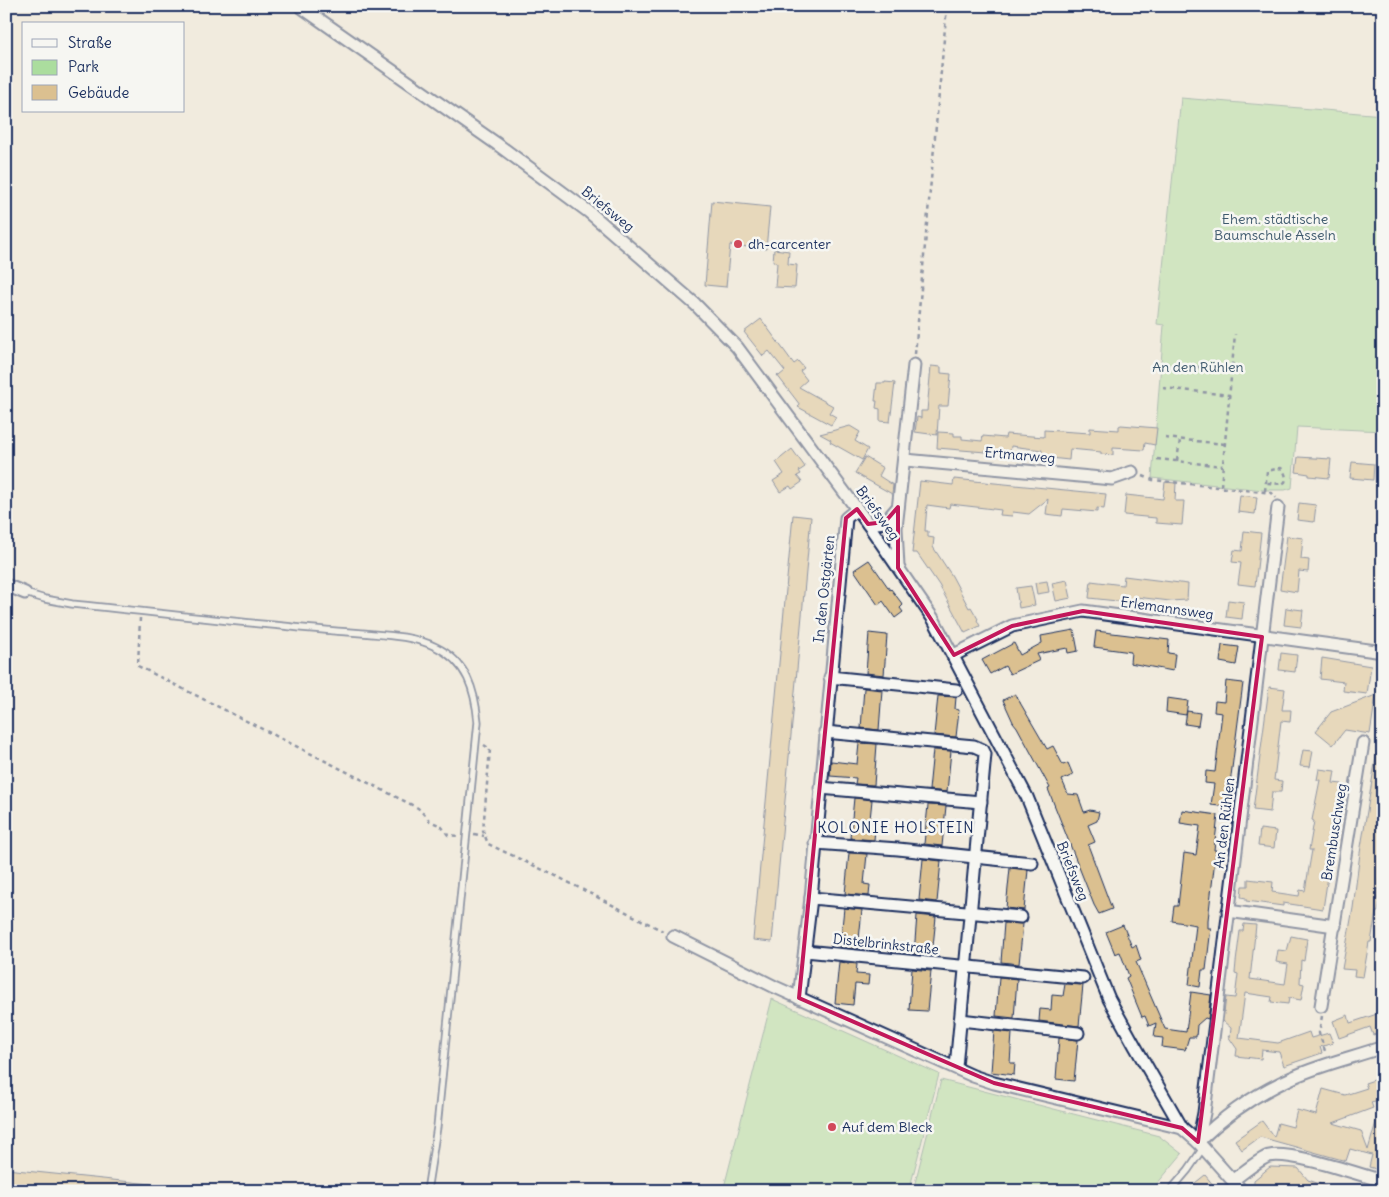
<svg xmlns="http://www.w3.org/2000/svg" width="1389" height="1197" font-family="Delius,sans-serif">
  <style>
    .green { fill: #abdd9e; stroke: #63867e }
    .building { fill: #dbc090; stroke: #1b2f5e }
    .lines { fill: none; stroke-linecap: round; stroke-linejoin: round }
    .service-casing { stroke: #1b2f5e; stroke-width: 9 }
    .minor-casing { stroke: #1b2f5e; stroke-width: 15 }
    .path { stroke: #1b2f5e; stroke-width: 2.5; stroke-dasharray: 4 4; stroke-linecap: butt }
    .service { stroke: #f6f6f2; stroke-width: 5.5 }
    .minor { stroke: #f6f6f2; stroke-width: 11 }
    .marked { fill: none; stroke: #c2185b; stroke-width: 4; stroke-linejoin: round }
    .poi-dot { fill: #d1495b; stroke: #f6f6f2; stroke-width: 2 }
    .labels { text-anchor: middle; stroke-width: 5; stroke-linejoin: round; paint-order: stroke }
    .street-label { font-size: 14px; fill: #1b2f5e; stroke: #f6f6f2 }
    .park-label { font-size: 14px; fill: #3f5a6e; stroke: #f6f6f2 }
    .poi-label { font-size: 14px; fill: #1b2f5e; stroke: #f6f6f2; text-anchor: start }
    .neighbourhood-label { font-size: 15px; letter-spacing: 1px; fill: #1b2f5e; stroke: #f6f6f2 }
  </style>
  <rect width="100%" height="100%" fill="#f1ebde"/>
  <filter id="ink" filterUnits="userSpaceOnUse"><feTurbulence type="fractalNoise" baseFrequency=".02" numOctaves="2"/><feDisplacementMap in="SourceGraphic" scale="10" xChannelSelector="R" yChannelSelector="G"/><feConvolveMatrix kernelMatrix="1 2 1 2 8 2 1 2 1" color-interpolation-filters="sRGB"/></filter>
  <g filter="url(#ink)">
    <g class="green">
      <polygon points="1181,98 1383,115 1383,431 1297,427 1292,488 1285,490 1263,490 1152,478 1164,325 1157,324"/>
      <polygon points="772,999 939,1074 909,1191 723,1191"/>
      <polygon points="941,1080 1159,1136 1182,1154 1151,1191 913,1191"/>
    </g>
    <g class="building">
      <polygon points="712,201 770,207 766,249 730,245 726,287 705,285"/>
      <polygon points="774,249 789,251 788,264 797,265 795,288 775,287 777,263 773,262"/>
      <polygon points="761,319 794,364 798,361 804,368 800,371 807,380 799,387 833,406 829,413 836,417 831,425 798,407 800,405 777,375 779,376 785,371 769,351 763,356 744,332"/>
      <polygon points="931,366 941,367 941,373 951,374 948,406 939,406 937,435 915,432 917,417 921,418 921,411 927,411"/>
      <polygon points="885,382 895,383 890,422 880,421 880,409 876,408 877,401 875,401 877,383 885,383"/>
      <polygon points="1121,425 1157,428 1155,445 1145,443 1144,450 1113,448 1113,455 1101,454 1101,452 1070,449 1069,460 1041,457 1042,450 1011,446 1010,454 937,448 938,432 954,433 954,436 962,436 962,439 982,441 983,436 1005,438 1006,434 1044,437 1044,430 1090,433 1090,428 1119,430 1119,426"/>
      <polygon points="850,426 860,432 855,441 868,449 862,460 830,442 831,440 820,434"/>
      <polygon points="792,449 805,467 799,471 801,474 797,476 802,482 792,489 790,486 780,492 773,481 784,474 776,462"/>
      <polygon points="865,457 883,468 879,476 893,485 892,494 855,473"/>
      <polygon points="1298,457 1331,459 1329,478 1309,476 1309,474 1296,472"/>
      <polygon points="1352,462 1374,464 1373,480 1350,478"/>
      <polygon points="954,479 1106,494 1104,509 1097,508 1097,512 1063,509 1062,516 1046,514 1048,499 1029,514 1013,512 1012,516 1000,515 1001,510 985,508 950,504 949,508 927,505 925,531 928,531 928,537 934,538 933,547 952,576 969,608 971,607 978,619 977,620 980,626 965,633 939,585 917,553 912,553 920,481 953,485"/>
      <polygon points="1165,482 1176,483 1175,501 1184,501 1182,525 1156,523 1156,518 1124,515 1126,495 1163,499"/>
      <polygon points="1240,495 1257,497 1255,514 1238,512"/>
      <polygon points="1299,503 1316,505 1314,522 1297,520"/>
      <polygon points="793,515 811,517 772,942 753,940"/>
      <polygon points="1244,531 1261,533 1255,586 1238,584 1241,563 1232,562 1234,550 1242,551"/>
      <polygon points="1287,536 1303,538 1301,559 1309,560 1308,572 1299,571 1297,592 1280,589"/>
      <polygon points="869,560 890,590 891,589 903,605 900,608 903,612 895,618 883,601 878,605 854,570"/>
      <polygon points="1124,576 1188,584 1187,600 1170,601 1136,597 1135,600 1126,599 1126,602 1089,598 1091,581 1123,585"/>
      <polygon points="1067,580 1071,598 1056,601 1052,583"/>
      <polygon points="1047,581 1049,592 1037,594 1035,583"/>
      <polygon points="1031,586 1035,605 1019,608 1016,588"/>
      <polygon points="1228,600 1244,602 1242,619 1226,617"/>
      <polygon points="1286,608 1303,610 1301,627 1284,625"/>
      <polygon points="1074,630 1078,651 1068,653 1067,648 1037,654 1040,660 1010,674 1005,666 990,674 982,660 1014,643 1020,655 1042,643 1041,636"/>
      <polygon points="1096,631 1169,640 1168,653 1175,654 1173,671 1130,663 1131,652 1094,647"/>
      <polygon points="869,633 887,635 884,675 866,673"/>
      <polygon points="1222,645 1239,647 1236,665 1220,662"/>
      <polygon points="1281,653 1297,655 1295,672 1279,670"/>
      <polygon points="1322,658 1371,666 1367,694 1343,691 1344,682 1320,679"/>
      <polygon points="1226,681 1243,683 1227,807 1211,805 1214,784 1205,783 1206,771 1215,772 1222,713 1214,712 1215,701 1224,702"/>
      <polygon points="1269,687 1285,689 1282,710 1291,710 1290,722 1281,721 1274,780 1282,781 1281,792 1272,792 1270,812 1253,810"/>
      <polygon points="864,688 882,690 879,730 861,728"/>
      <polygon points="1015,694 1047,749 1053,746 1063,765 1068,763 1073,775 1062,780 1068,794 1078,795 1084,812 1090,810 1099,812 1097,821 1088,825 1095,842 1088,845 1112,909 1099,914 1094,905 1048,789 1050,788 1017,727 1013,722 1003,700"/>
      <polygon points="1376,695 1370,734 1345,730 1333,745 1316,731 1331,712"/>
      <polygon points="938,696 956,697 955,709 959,710 956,737 934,735"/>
      <polygon points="1167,698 1188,701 1186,715 1166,712"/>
      <polygon points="1187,711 1200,713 1198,726 1185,724"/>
      <polygon points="859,743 877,744 874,785 855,784 856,778 830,776 831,761 857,764"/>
      <polygon points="933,750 951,751 947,792 929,790"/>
      <polygon points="1303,750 1313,751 1310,767 1300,766"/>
      <polygon points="1377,751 1383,751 1383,853 1378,899 1380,899 1378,912 1376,912 1371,942 1369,942 1363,977 1354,976 1355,970 1342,969 1353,908 1360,853"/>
      <polygon points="1319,769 1335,771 1333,783 1342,784 1323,909 1283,903 1283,906 1246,901 1246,898 1241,897 1242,886 1248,886 1248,879 1273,882 1272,892 1299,896 1300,890 1305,891 1312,850 1309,850 1314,821 1312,820 1320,780 1317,780"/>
      <polygon points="854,798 872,800 869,829 875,829 874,840 850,838"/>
      <polygon points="928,805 946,806 942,846 924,844"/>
      <polygon points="1182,810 1218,815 1214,850 1216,850 1208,920 1208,928 1211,928 1206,970 1202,970 1200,987 1189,985 1196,925 1172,921 1174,906 1178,906 1184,853 1196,855 1200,826 1180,823"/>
      <polygon points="1260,829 1276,831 1274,848 1258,846"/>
      <polygon points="849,853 867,854 864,884 870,885 869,896 845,894"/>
      <polygon points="923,859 941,861 937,902 919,900"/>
      <polygon points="1010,868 1028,870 1024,910 1006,908"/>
      <polygon points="844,908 862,910 858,949 840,947"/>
      <polygon points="917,915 936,917 932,956 914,954"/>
      <polygon points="1004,923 1023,924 1019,964 1001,962"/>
      <polygon points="1244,924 1256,925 1250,979 1285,984 1288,964 1276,962 1278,950 1287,951 1291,936 1307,939 1304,961 1301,960 1300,983 1304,984 1301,1000 1289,998 1288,1004 1271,1002 1272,997 1245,993 1239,1038 1278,1043 1309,1032 1311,1038 1329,1033 1333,1043 1320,1047 1322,1053 1284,1066 1279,1052 1262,1050 1261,1059 1236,1056 1237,1049 1228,1036 1230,1037 1231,1028 1223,1021 1226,997 1235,998 1238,974 1235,973 1236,962 1240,931 1243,931"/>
      <polygon points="1123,925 1132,947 1136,945 1141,960 1136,962 1165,1029 1186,1032 1191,992 1211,995 1208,1019 1205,1018 1197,1025 1196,1037 1189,1037 1185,1050 1162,1047 1163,1038 1154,1037 1156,1023 1149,1026 1145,1016 1142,1017 1126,978 1129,976 1120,952 1115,954 1106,932"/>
      <polygon points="839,962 857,964 856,974 869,975 868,985 855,984 853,1005 835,1003"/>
      <polygon points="912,969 931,971 927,1011 909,1010"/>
      <polygon points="999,977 1017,979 1014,1018 996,1016"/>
      <polygon points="1065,984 1083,985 1079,1026 1039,1021 1040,1009 1051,1010 1052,995 1063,996"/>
      <polygon points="1383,1012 1383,1032 1373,1035 1370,1027 1339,1038 1333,1021 1348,1015 1350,1023"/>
      <polygon points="994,1031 1012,1033 1010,1063 1015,1063 1014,1075 991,1072"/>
      <polygon points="1059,1038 1078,1040 1074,1081 1056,1079"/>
      <polygon points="1383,1077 1383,1099 1371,1102 1373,1108 1333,1123 1361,1131 1368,1150 1380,1108 1383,1108 1383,1171 1369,1167 1372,1155 1350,1149 1346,1161 1260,1137 1242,1150 1235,1140 1262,1121 1274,1137 1278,1123 1293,1127 1297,1110 1316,1115 1323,1089 1345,1095 1367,1088 1365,1083"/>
      <polygon points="1270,1167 1298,1168 1308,1180 1335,1189 1335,1191 1259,1191 1254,1185 1254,1180"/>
      <polygon points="6,1169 151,1184 151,1191 6,1191"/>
      <polygon points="1205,1175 1218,1191 1185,1191"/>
    </g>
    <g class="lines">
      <g class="service-casing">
        <g id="service">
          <path d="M25 593 45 599 72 604C142 611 212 620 283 626 309 629 335 631 362 633 386 635 414 636 436 647 467 662 475 690 478 722L437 1127 427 1191"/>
          <polyline points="1170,1191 1188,1170 1203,1148"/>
        </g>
      </g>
      <g class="minor-casing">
        <g id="minor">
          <polyline points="300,6 497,144 589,212 695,304 737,347 868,524 934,620 1027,797 1109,999 1135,1046 1182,1128 1198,1142 1242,1191"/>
          <polyline points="905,460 1112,479 1132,472"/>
          <polyline points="868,524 885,522 898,507"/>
          <polyline points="898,567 896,528 914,365"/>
          <polyline points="6,585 25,593"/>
          <polyline points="954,655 1012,626 1083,611 1383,652"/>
          <polyline points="830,677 956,690"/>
          <polyline points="825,732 974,746 983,750 985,754 956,1067"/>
          <polyline points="820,788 981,802"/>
          <polyline points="815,843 898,849 1032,863"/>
          <polyline points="811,898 1021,917"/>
          <polyline points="1228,911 1335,926"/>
          <polyline points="673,936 775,987 973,1076 994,1083 1182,1128"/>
          <polyline points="805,951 1083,978"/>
          <polyline points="799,998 811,898 846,518 857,509"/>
          <polyline points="1321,1006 1363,743"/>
          <polyline points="960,1020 1078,1033"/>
          <polyline points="1198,1142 1204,1113 1278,507"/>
          <path d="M1198 1142C1226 1114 1259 1092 1296 1076 1323 1064 1354 1057 1383 1047"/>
          <path d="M1233 1180C1242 1174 1259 1159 1269 1156 1292 1151 1357 1174 1383 1181"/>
        </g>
      </g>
      <g class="path">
        <polyline points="915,354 947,6"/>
        <polyline points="1165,364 1232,370"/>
        <polyline points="1163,388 1230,395"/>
        <polyline points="1165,438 1225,444"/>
        <polyline points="1157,459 1223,466"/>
        <polyline points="1177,461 1180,440"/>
        <polyline points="1143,476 1153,480 1272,493 1276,498"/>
        <polyline points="1221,486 1235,334"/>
        <path d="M1265 491 1267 471 1281 468C1285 472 1287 477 1285 482L1282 484 1266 483"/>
        <polyline points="140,618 138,666 418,808 430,821 441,826 448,835 459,836"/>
        <polyline points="484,745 490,749 483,831 488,844 560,878 663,931"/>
        <polyline points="474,834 484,836"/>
        <polyline points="1322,1016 1319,1033 1326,1054"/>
      </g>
      <use href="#service" class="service"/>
      <use href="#minor" class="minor"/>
    </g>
  </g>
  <path d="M0 0H1389V1197H0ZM898 507V568L954 655 1012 626 1083 611 1262 637 1198 1142 1182 1128 994 1083 799 998 846 518 857 509 868 524 885 522Z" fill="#f1ebde" fill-opacity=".55" fill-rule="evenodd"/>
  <path class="marked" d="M898 507V568L954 655 1012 626 1083 611 1262 637 1198 1142 1182 1128 994 1083 799 998 846 518 857 509 868 524 885 522Z"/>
  <g class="poi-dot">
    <circle cx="738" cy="244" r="5"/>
    <circle cx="832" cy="1127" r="5"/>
  </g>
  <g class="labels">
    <g class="street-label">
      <text transform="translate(608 209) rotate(39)" y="5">Briefsweg</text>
      <text transform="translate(1020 455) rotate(5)" y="5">Ertmarweg</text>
      <text transform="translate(878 513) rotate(54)" y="5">Briefsweg</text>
      <text transform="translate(824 589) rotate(-84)" y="5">In den Ostgärten</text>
      <text transform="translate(1167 608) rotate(8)" y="5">Erlemannsweg</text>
      <text transform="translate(1224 823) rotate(-83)" y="5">An den Rühlen</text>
      <text transform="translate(1334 832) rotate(-81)" y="5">Brembuschweg</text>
      <text transform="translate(1073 871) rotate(68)" y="5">Briefsweg</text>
      <text transform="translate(886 944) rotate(6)" y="5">Distelbrinkstraße</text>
    </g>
    <g class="park-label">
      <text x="1275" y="224">Ehem. städtische<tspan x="1275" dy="16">Baumschule Asseln</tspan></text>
      <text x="1198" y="372">An den Rühlen</text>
    </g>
    <g class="poi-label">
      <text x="748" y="249">dh-carcenter</text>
      <text x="842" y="1132">Auf dem Bleck</text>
    </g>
    <g class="neighbourhood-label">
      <text x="896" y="833">KOLONIE HOLSTEIN</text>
    </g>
  </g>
  <rect width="1389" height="1197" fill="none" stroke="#f6f6f2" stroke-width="25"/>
  <rect x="12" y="12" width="1364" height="1172" fill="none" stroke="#1b2f5e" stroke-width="2" filter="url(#ink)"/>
  <rect x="22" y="22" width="162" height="90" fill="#f6f6f2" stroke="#9ea6b7"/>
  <rect x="32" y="39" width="25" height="8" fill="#f6f6f2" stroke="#9ea6b7"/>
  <text x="68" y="48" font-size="15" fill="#1b2f5e">Straße</text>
  <rect x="32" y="60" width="25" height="15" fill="#abdd9e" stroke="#9ea6b7"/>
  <text x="68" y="72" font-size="15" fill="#1b2f5e">Park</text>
  <rect x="32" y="85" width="25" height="15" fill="#dbc090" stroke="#9ea6b7"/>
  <text x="68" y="98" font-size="15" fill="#1b2f5e">Gebäude</text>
</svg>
